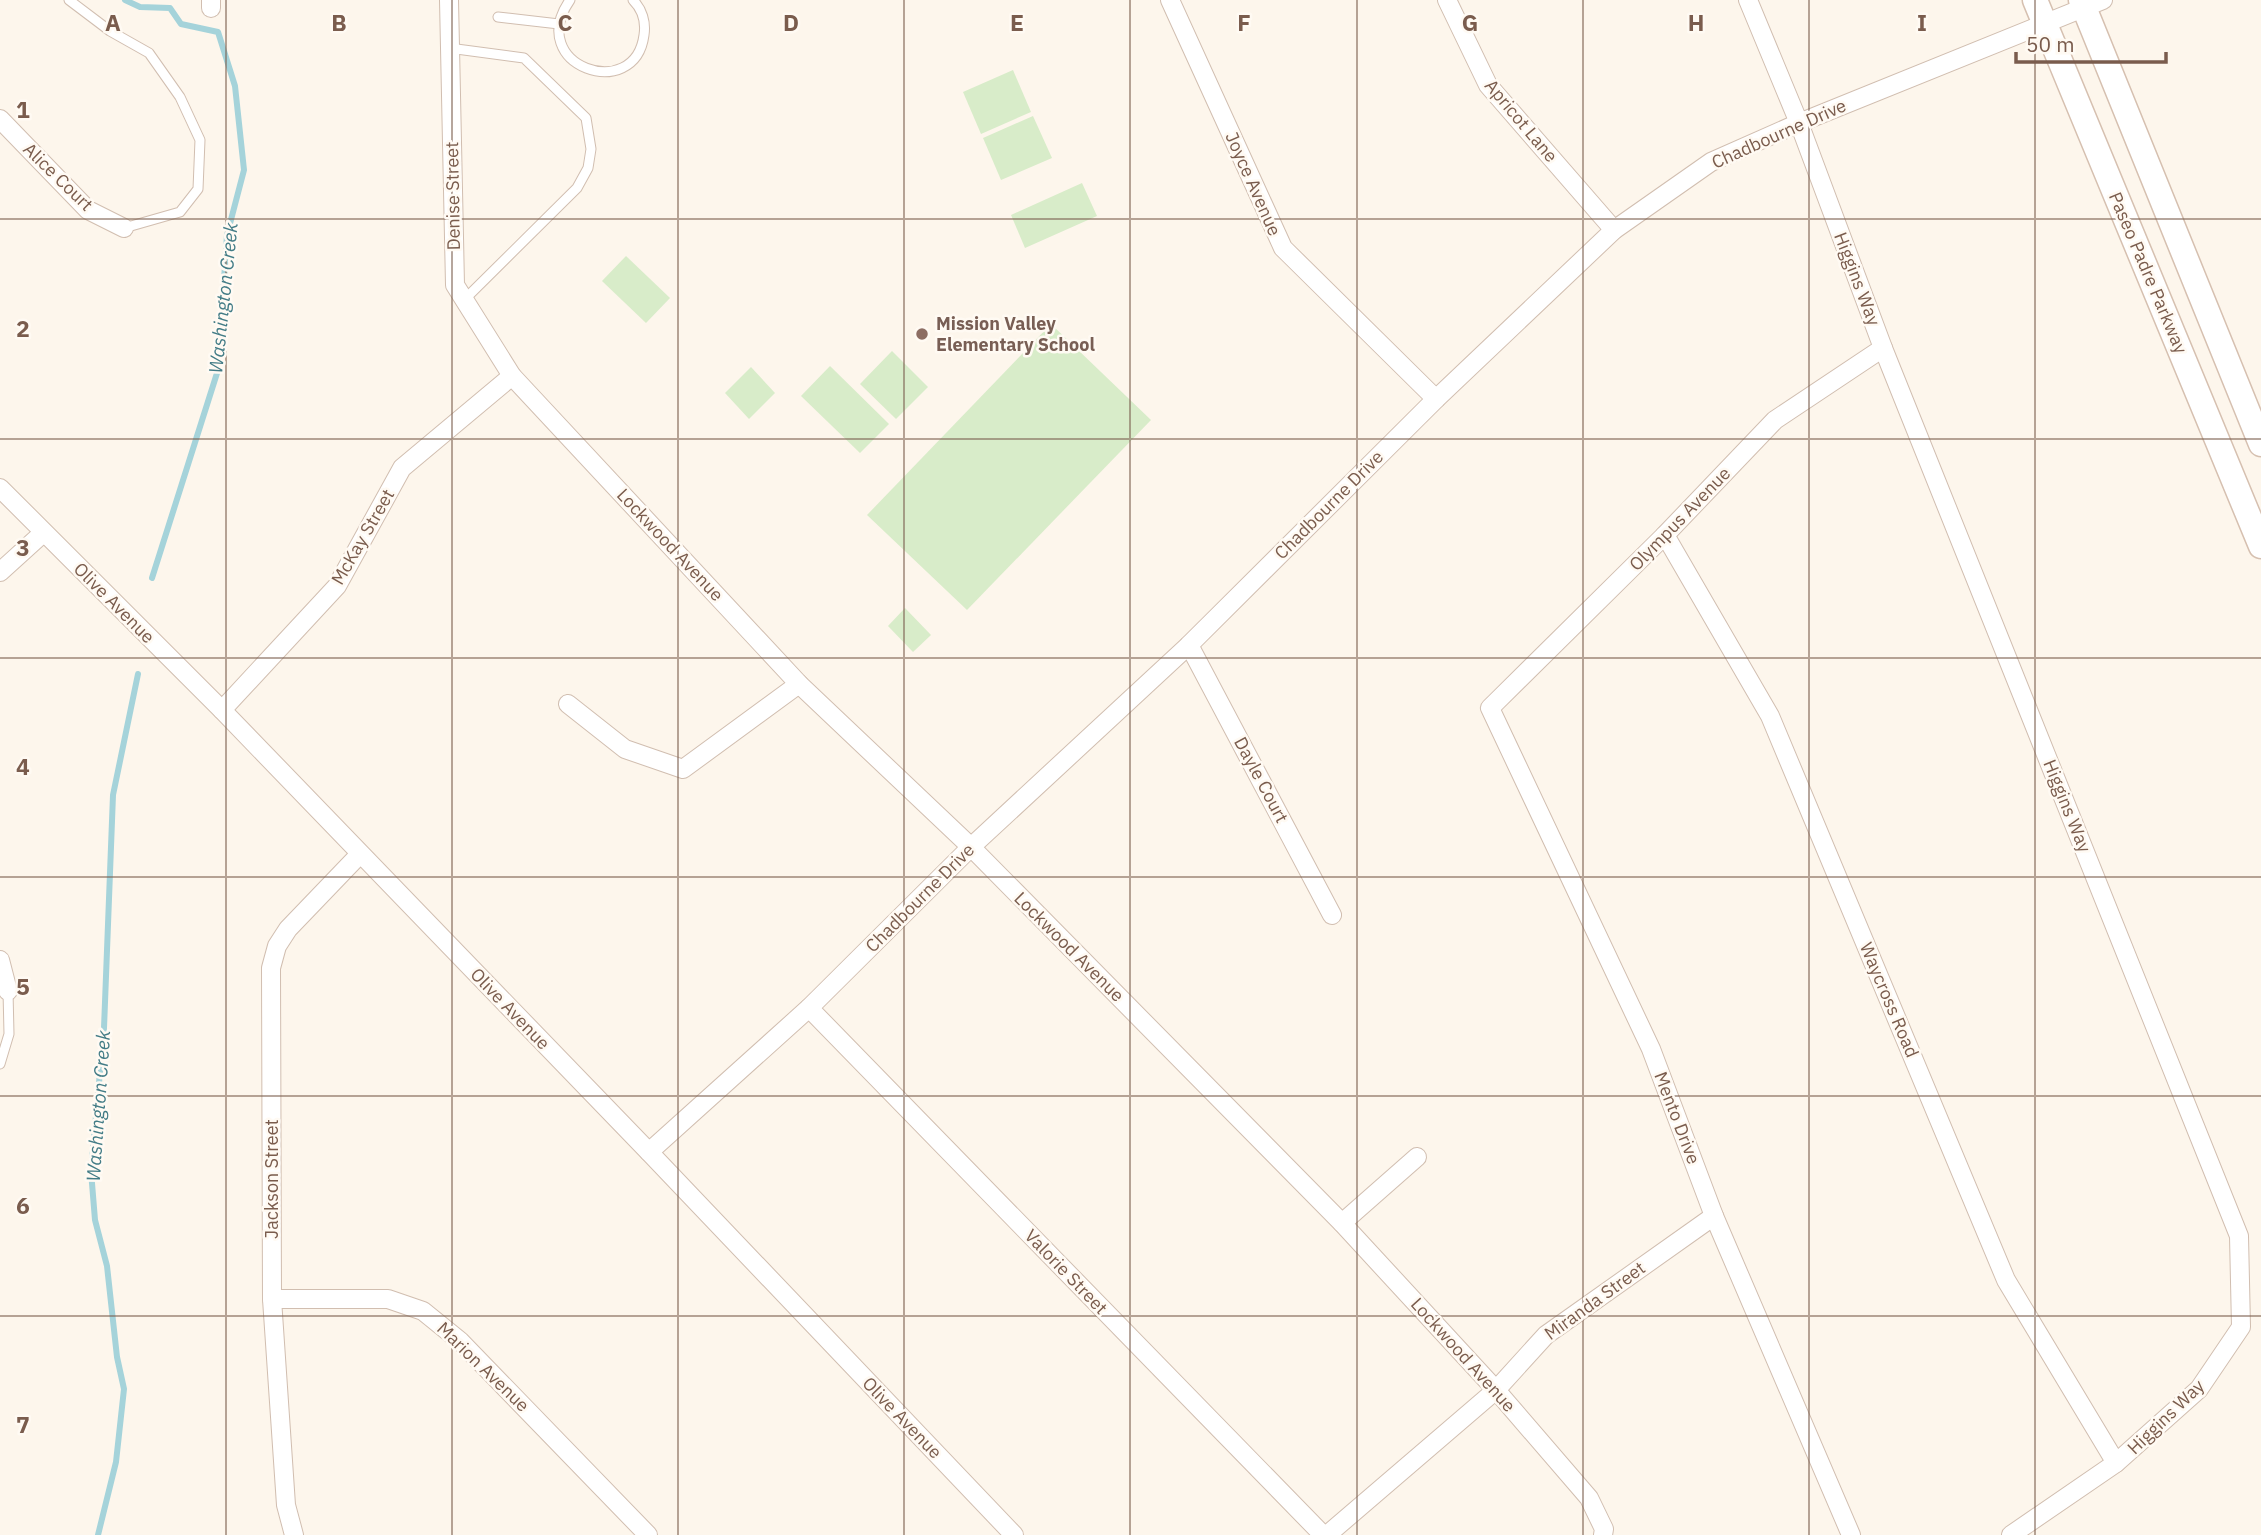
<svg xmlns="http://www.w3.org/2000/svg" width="2261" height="1535" font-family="'IBM Plex Sans',sans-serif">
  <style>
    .green { fill: #d8ecc9 }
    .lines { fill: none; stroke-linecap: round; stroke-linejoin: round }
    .stream { stroke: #a5d3da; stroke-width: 6 }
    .service-casing { stroke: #d1beb0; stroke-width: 11 }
    .minor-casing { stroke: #d1beb0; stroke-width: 20 }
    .secondary-casing { stroke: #d6c0b0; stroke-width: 27 }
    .service { stroke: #fff; stroke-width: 9 }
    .minor { stroke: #fff; stroke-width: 18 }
    .secondary { stroke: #fff; stroke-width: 24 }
    .grid { fill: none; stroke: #7a5c4d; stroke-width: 2; stroke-opacity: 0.55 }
    .education-dot { fill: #8d6e63; stroke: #fffaf3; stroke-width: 2.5 }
    .labels { text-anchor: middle; stroke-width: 5; stroke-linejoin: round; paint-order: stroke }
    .street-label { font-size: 18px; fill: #7a5c4d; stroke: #fffaf3 }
    .education-label { font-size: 18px; font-weight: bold; fill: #785e54; stroke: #fffaf3; text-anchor: start }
    .water-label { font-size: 19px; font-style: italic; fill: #437c86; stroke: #fffaf3 }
    .grid-label { font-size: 23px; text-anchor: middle; font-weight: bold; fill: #7a5c4d; stroke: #fffaf3; stroke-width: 5; stroke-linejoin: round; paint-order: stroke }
  </style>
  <rect width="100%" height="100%" fill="#fdf6ec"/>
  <g class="green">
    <polygon points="1013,70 1031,112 981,134 963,92"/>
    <polygon points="1033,116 1052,158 1001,180 983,138"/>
    <polygon points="1082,183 1097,216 1025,248 1011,215"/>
    <polygon points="626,256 670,298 646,323 602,281"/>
    <polygon points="1051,324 1151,420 967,610 867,515"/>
    <polygon points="892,351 928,387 896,419 860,384"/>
    <polygon points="830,366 889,424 860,453 801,396"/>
    <polygon points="751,367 775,393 749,419 725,393"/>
    <polygon points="905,608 931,635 913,652 888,626"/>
  </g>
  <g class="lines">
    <g class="stream">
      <polyline points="125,0 140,7 170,8 181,24 218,32 235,86 244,170 227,235 218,370 152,578"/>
      <polyline points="98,1535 116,1462 124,1389 117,1357 107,1266 95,1220 91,1171 104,1028 113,795 138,674"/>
    </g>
    <g class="service-casing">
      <g id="service">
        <polyline points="69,0 110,31 149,53 180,97 200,140 198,189 180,212 124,228"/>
        <path d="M570 0C524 66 635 104 644 35 646 22 642 9 633 0"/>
        <polyline points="498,17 559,24"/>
        <polyline points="449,48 524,58 586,118 591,149 588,168 577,188 464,300"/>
        <polyline points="0,1064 9,1034 8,991"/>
      </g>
    </g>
    <g class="minor-casing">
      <g id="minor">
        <polyline points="211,0 211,8"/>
        <polyline points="449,0 455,285 512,376 799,684 971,847 1342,1223 1496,1390 1589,1498 1604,1529 1603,1535"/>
        <polyline points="1170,0 1283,248 1436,399"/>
        <polyline points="1447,0 1488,85 1614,230"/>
        <polyline points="1748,0 1799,123 1883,348 2239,1236 2241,1327 2199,1389 2116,1463 2011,1535"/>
        <polyline points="0,119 88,210 124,228"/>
        <polyline points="0,488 222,710 649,1152 1014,1535"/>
        <polyline points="1665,535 1770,716 2006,1280 2116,1463"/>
        <polyline points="0,572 43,533"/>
        <polyline points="1189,645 1332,915"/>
        <polyline points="568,704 625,749 683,769 799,684"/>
        <polyline points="222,710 337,586 402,468 512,376"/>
        <polyline points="0,960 8,991"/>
        <polyline points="809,1008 1323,1535"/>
        <polyline points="649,1152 809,1008 971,847 1189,645 1436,399 1614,230 1711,162 1799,123 2103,0"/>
        <polyline points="1342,1223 1417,1157"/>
        <polyline points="272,1299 388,1299 423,1311 460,1341 648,1535"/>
        <polyline points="294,1535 286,1505 272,1299 271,968 277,946 288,929 360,854"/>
        <polyline points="1327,1535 1496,1390 1546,1335 1714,1216"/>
        <polyline points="1851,1535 1714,1216 1651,1049 1490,708 1665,535 1775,420 1883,348"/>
      </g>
    </g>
    <g class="secondary-casing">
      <g id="secondary">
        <polyline points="2035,0 2261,546"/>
        <polyline points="2081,0 2261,444"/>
      </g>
    </g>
    <use href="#service" class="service"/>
    <use href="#minor" class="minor"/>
    <use href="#secondary" class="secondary"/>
  </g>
  <path class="grid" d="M226 0V1535M452 0V1535M678 0V1535M904 0V1535M1130 0V1535M1357 0V1535M1583 0V1535M1809 0V1535M2035 0V1535M0 219H2261M0 439H2261M0 658H2261M0 877H2261M0 1096H2261M0 1316H2261"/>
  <circle class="education-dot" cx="922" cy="334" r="7"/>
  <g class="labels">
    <g class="street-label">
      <text transform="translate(1521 121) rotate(50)" y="6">Apricot Lane</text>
      <text transform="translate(1779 134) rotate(-24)" y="6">Chadbourne Drive</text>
      <text transform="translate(58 177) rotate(44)" y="6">Alice Court</text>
      <text transform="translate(1253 184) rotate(66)" y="6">Joyce Avenue</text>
      <text transform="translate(453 196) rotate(-91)" y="6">Denise Street</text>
      <text transform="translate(2148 273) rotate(67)" y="6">Paseo Padre Parkway</text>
      <text transform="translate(1857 279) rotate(69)" y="6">Higgins Way</text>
      <text transform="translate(1329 505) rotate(-45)" y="6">Chadbourne Drive</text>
      <text transform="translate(1680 519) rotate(-46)" y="6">Olympus Avenue</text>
      <text transform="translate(363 537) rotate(-60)" y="6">McKay Street</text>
      <text transform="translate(670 545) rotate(47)" y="6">Lockwood Avenue</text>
      <text transform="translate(114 603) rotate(45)" y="6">Olive Avenue</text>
      <text transform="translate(1261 780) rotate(62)" y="6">Dayle Court</text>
      <text transform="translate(2067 806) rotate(68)" y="6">Higgins Way</text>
      <text transform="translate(920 898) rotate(-45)" y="6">Chadbourne Drive</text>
      <text transform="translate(1069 947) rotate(45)" y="6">Lockwood Avenue</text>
      <text transform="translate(1889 1000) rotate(67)" y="6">Waycross Road</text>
      <text transform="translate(510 1009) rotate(46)" y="6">Olive Avenue</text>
      <text transform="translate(1677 1118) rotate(69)" y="6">Mento Drive</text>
      <text transform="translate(272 1179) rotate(-90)" y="6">Jackson Street</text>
      <text transform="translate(1066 1272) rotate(46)" y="6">Valorie Street</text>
      <text transform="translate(1595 1301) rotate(-36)" y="6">Miranda Street</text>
      <text transform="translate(1463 1355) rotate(48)" y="6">Lockwood Avenue</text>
      <text transform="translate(483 1367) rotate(44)" y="6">Marion Avenue</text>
      <text transform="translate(2166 1417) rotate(-44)" y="6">Higgins Way</text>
      <text transform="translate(902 1418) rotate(46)" y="6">Olive Avenue</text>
    </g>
    <g class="education-label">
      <text x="936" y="330">Mission Valley<tspan x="936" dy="21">Elementary School</tspan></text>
    </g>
    <g class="water-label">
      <text transform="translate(223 298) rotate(-84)" y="7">Washington Creek</text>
      <text transform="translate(98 1106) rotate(-86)" y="7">Washington Creek</text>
    </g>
  </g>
  <g class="grid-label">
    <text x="113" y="31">A</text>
    <text x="339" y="31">B</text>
    <text x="565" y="31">C</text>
    <text x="791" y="31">D</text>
    <text x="1017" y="31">E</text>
    <text x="1244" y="31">F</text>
    <text x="1470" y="31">G</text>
    <text x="1696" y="31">H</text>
    <text x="1922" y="31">I</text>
    <text x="23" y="118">1</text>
    <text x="23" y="337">2</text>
    <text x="23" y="556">3</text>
    <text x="23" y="775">4</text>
    <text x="23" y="995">5</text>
    <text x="23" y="1214">6</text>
    <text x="23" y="1433">7</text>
  </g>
  <path d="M2016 52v10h150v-10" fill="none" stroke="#7a5c4d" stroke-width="3.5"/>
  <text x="2026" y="52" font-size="21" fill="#7a5c4d" stroke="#fffaf3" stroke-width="5" paint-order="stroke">50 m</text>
</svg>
